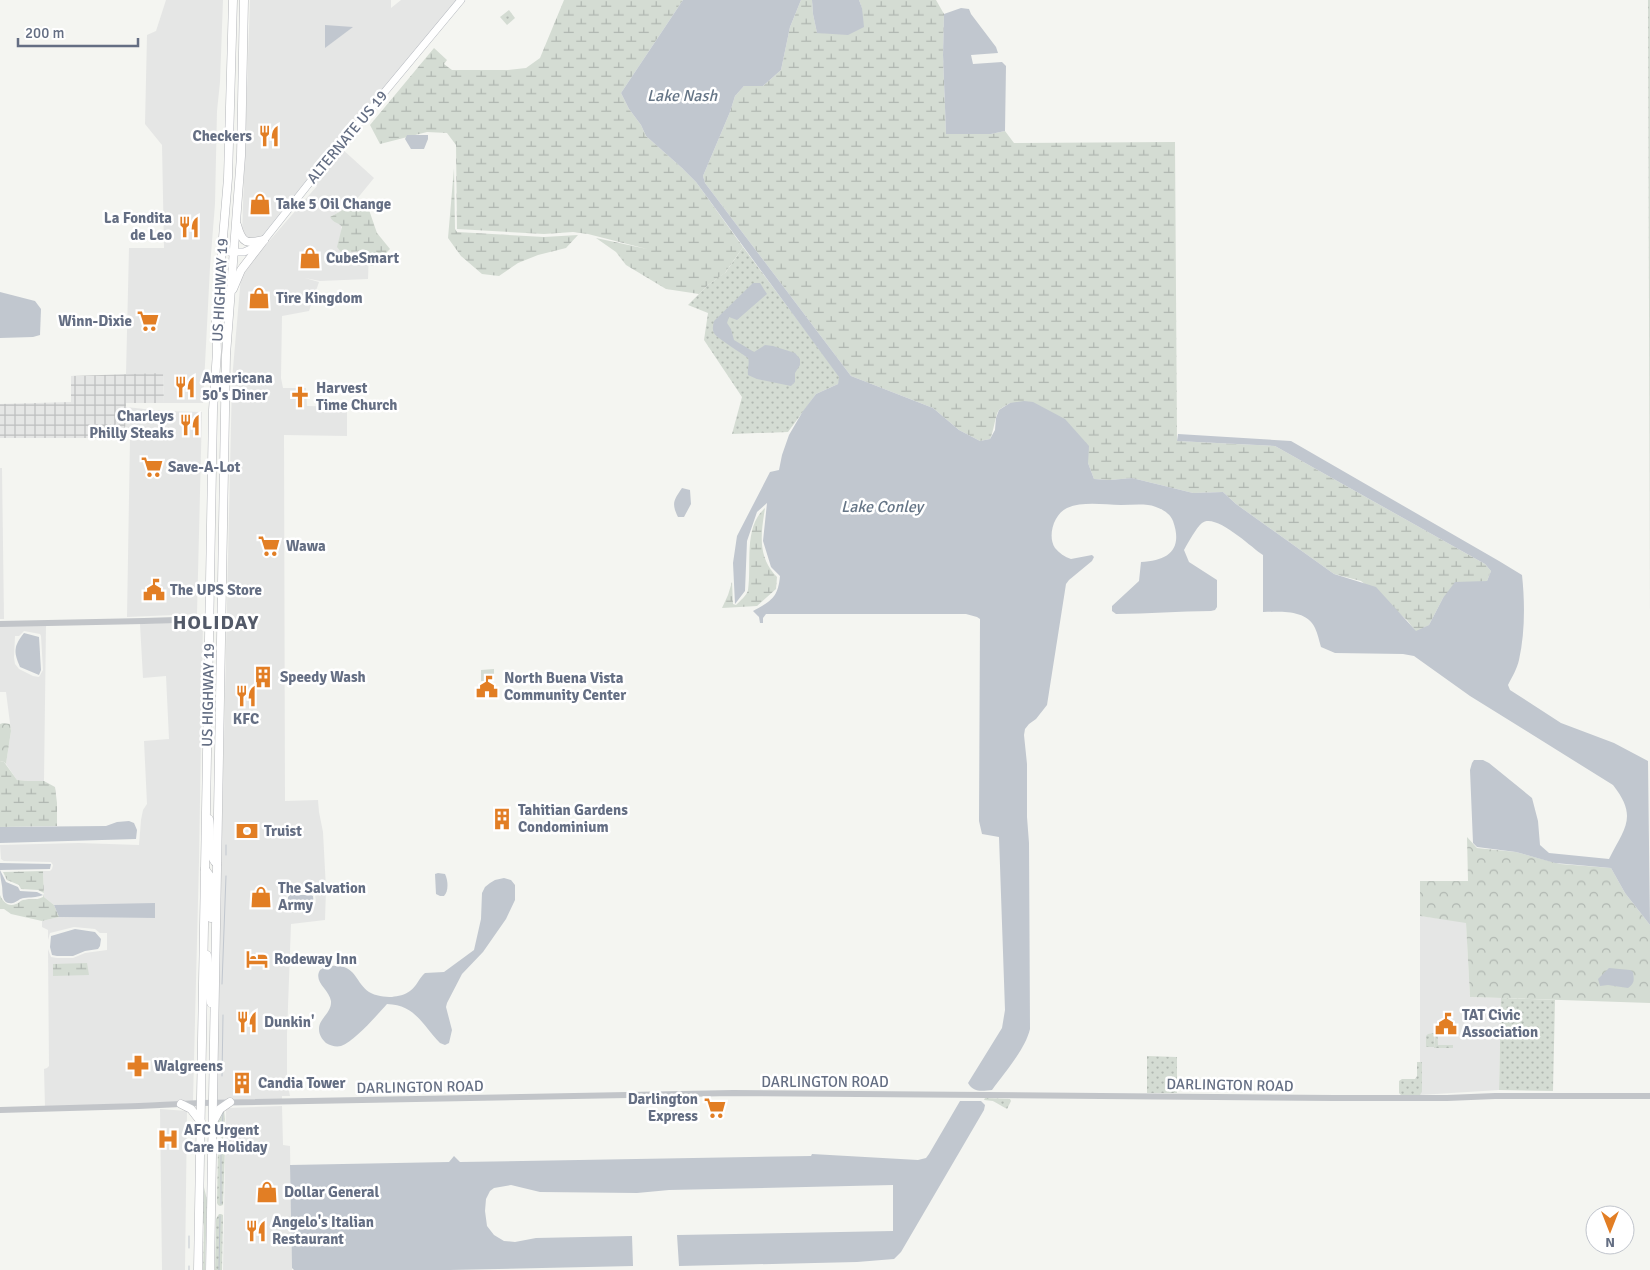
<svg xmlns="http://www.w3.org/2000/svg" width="1650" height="1270" font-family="Signika,sans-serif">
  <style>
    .built { fill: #e5e6e5; fill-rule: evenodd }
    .industrial { fill: url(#industrial-grid) }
    .green { fill: url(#green-dots) }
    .forest { fill: url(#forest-crowns) }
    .wetland { fill: url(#wetland-marsh) }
    .pitch { fill: #d4dcd3 }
    .water { fill: #c1c7cf }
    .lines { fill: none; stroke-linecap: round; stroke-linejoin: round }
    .stream { stroke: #c1c7cf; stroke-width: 1 }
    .secondary-casing { stroke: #b4b8be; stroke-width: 8 }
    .trunk-casing { stroke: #b5b7bb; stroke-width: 9 }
    .tertiary { stroke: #c2c5c9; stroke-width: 6 }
    .secondary { stroke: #fff; stroke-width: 7 }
    .trunk { stroke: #fff; stroke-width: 8 }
    .labels { text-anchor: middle; stroke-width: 5; stroke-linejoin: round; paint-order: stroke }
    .poi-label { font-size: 15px; font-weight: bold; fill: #646e83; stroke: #fff; text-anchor: start }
    .street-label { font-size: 15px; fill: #646e83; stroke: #fff }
    .water-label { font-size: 16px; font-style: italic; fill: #657586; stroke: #fff }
    .district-label { font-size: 20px; font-weight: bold; letter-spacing: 1px; fill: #525968; stroke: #fff }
  </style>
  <defs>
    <pattern id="industrial-grid" width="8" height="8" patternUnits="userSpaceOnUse" patternTransform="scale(1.25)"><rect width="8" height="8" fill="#e5e6e5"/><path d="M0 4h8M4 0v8" fill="none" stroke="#bdbfbf"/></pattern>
    <pattern id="green-dots" width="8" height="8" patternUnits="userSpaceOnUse" patternTransform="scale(1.25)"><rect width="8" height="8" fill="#d4dcd3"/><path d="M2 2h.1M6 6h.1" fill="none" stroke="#b0b7b1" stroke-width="1.8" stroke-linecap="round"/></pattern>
    <pattern id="forest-crowns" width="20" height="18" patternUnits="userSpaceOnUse" patternTransform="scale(1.25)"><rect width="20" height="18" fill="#d4dcd3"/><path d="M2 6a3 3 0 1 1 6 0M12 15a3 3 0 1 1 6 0" fill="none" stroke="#b0b7b1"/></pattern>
    <pattern id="wetland-marsh" width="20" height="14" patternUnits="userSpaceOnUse" patternTransform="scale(1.25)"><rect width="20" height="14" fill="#d4dcd3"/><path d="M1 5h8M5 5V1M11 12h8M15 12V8" fill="none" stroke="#b0b7b1"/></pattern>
  </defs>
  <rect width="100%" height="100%" fill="#f4f5f1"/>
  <g class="built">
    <polygon points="166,0 223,0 220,82 217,111 215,204 210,267 203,403 164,403 163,374 126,374 129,248 164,248 162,145 145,124 147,35 156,31"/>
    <polygon points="250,0 391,0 391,8 401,0 458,0 263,238 252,240 242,235"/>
    <path d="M341 148 374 178 352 205 330 217 341 224 342 232 338 244 343 252 369 251 368 279 320 281 305 278 319 282 309 311 282 316 281 378 283 388H306L307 406 347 407V436L284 435 285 801 318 800 319 812 323 832 326 889 325 920 291 924 287 1034V1082L290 1096H282V1099L216 1100 232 380 241 276ZM314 183 317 186 264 247ZM290 893H310L315 895 316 901 314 905 308 908 288 907 285 902 286 897Z"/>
    <polygon points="126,407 163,411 202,412 197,614 127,617 130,438 125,438"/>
    <polygon points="0,468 2,468 4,619 0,619"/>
    <polygon points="203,621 199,861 193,1101 45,1107 44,1069 47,1068 49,1066 48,949 51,957 57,958 73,958 85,953 107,950 107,933 100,933 95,929 74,927 50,933 48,940 48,930 42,927 42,921 59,917 155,918 155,904 54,905 44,897 43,871 50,871 52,869 53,865 51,862 4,861 1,859 0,845 79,843 139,845 141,820 143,810 147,804 144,741 169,739 166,676 143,678 140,624"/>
    <path d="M46 625 44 781H28L17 780 6 764 11 731 6 692H0V626ZM24 631 40 634 41 636 43 670 39 677 33 676 19 669 15 664 14 658 15 636H19Z"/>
    <polygon points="1420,916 1466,922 1470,997 1501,998 1499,1090 1420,1095"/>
    <polygon points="282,1106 283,1145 290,1146 292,1270 223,1270 226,1108"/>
    <polygon points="160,1109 187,1111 185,1270 162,1270"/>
  </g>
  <polygon class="industrial" points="163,373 164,403 126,403 125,438 0,438 0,404 71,402 71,376"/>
  <g class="green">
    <polygon points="1648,0 1650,0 1650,616"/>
    <polygon points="509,10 515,18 507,25 500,17"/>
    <polygon points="743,247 840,377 838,384 816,394 788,432 732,434 742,397 704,340 708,313 688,305 708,285 726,272"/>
    <polygon points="1501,998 1555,1000 1553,1091 1499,1090"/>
    <polygon points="1437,1027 1438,1045 1453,1045 1453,1048 1434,1048 1435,1033"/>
    <polygon points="1434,1033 1434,1047 1426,1047 1426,1036 1428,1034"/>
    <polygon points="1147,1056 1177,1057 1177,1093 1147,1093"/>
    <polygon points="1417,1062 1422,1062 1422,1091 1420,1095 1401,1095 1399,1093 1399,1081 1402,1079 1415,1079 1417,1076"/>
    <polygon points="985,1098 1010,1099 1011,1101 1007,1109 993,1101 984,1100"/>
    <polygon points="224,1110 225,1119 223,1139 218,1135 218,1115"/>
    <polygon points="222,1144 225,1148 223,1205 220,1206 218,1205 217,1203 218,1148"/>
    <polygon points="203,1183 207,1200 205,1270 203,1270 204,1226 202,1216"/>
    <polygon points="221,1214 223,1215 222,1270 215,1270 216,1219 219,1214"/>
  </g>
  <g class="forest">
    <polygon points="3,723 10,724 11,731 6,764 4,762 0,761 0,724"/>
    <polygon points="1467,837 1477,848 1516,852 1560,864 1611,868 1625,893 1650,925 1650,1003 1470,997 1466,923 1420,916 1420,881 1468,881"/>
  </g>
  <g class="wetland">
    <polygon points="564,0 683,0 621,93 629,109 641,125 646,136 682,168 696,182 743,247 725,273 708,285 699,294 666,289 626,265 616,252 596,238 647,249 588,234 573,232 544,234 457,229 456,145 447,133 427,132 380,144 370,125 434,48 447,60 444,64 452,70 508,70 526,68 540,58"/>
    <path d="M801 0H812L813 14 817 33H830L862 8 859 0H936L944 14 943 55 946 134H991L1005 131 1014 143 1175 142 1177 441 1275 446 1485 564 1491 571 1487 581 1472 583 1443 598 1429 625 1416 632 1407 620 1361 581 1334 574 1236 504 1223 492 1193 493 1132 478 1110 480 1094 479 1088 463 1010 403C1007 405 1002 407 999 410 995 415 994 431 990 439L980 441 959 430 933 408 851 376 705 183 703 176 730 112 735 96 744 86H763L781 70 790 27Z"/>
    <polygon points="454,168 455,229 457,232 544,237 578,235 566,248 538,255 518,263 499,276 482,274 461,256 448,238"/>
    <path d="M352 205 368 207 377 233 390 249 373 266 368 265 369 251 343 252H341L337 247 342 227C339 222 334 224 330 217Z"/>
    <path d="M765 508C761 534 757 556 777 577L776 589 757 606 722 608 728 595 732 582 733 604 736 605C740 601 747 595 748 590 752 565 743 527 765 508Z"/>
    <polygon points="0,761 4,762 17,780 28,781 44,781 55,787 57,803 57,826 0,827"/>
    <path d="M43 871 44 897 54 905 59 917 42 921 11 914 4 909H0V895C3 902 8 907 16 904 20 903 19 901 23 900 32 898 34 901 43 897L44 893 38 890 21 889 19 885 7 880 3 872Z"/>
    <polygon points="87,963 89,975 53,976 53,964"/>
  </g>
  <polygon class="pitch" points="494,669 494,681 481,681 481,670"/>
  <g class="water">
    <path d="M683 0H801L790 27 781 70 763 86H744L735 96 730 112 703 176 705 183 851 376 933 408 959 430 980 441 990 439 995 430 996 418 999 410 1010 403 1024 401 1033 402 1065 419 1089 446 1088 463 1094 479 1110 480 1132 478 1193 493 1223 492 1236 504 1334 574 1376 587 1416 631 1429 625 1443 598 1455 582 1487 581 1491 571 1485 564 1275 446 1177 441 1178 434 1291 441 1499 561 1522 575C1525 603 1525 633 1519 660 1517 669 1512 677 1508 685L1510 690 1561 723 1614 743 1648 761 1650 925 1625 893 1611 868 1555 863 1516 852 1477 847 1473 843 1470 770 1472 763 1474 760H1483L1489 763 1532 798 1538 821 1540 845 1549 853 1609 859C1625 827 1638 817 1613 785L1470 696 1414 656 1403 654 1335 653 1321 647C1319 641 1318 634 1315 628 1306 609 1280 612 1263 612V555C1251 547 1215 512 1202 523 1196 528 1188 543 1184 550L1189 562 1217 580V607L1215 610 1211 611C1179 611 1148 614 1116 614L1112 611V606L1139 581 1141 562C1169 561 1183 549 1173 521 1170 512 1157 506 1148 505 1139 504 1130 505 1121 505 1104 505 1084 501 1067 508 1054 514 1047 536 1055 548 1059 553 1065 557 1071 559L1092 555 1094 557 1092 561 1069 580 1066 584 1047 705 1036 719 1029 724 1025 729 1024 735 1027 764V817L1029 843 1030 1029C1025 1050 1004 1073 992 1090 982 1091 974 1093 968 1083L1002 1028 1005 1010 999 837 982 834 979 821 980 619 977 617 966 614H766L763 618V623H760L759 617 753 611C771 601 778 598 780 576L771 567 763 541 767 503 757 512 747 541 745 591 735 604 733 563 737 536 770 472 779 470 782 455 789 435 803 411 816 394 838 384 839 377 696 182 682 168 646 136 641 125 629 109 621 93Z"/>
    <polygon points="812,0 859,0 862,8 864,27 848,35 817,33 813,14"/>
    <polygon points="961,8 969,9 971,14 996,47 998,53 971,55 973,64 1002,62 1006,66 1005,131 991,134 946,134 943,55 944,14"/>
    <polygon points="325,25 353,27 325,48"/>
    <polygon points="407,135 428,135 428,139 424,149 411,149 405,139"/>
    <path d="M753 283H760L767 294 737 320 729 317 727 323 731 329 734 340 754 352 765 345 773 346 795 353 800 359V365L795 373V382L791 386 757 379 748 375C747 368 750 364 748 358 743 354 715 337 714 333 712 329 713 325 714 321Z"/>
    <polygon points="0,292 35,301 41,309 40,335 33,337 0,338"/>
    <path d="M682 488 690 490 691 504 684 517H678C671 503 674 500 682 488Z"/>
    <path d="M24 633 39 637 41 670 39 675 20 667C13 651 14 646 24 633Z"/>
    <polygon points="129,821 134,823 137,830 136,839 0,843 0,827 106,826 117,822"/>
    <polygon points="0,863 51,864 50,869 0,870"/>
    <path d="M0 870 6 882 18 887 20 891 37 892 43 895C35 898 31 897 24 898 20 898 17 902 13 903 1 905 3 893 2 886 1 880 0 876 0 870Z"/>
    <path d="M438 873 445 874C448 880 449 891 444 896H440L436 894 435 874Z"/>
    <path d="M504 878 511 880 515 885V900L506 919 483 952 462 974 447 1003 446 1007 452 1030 449 1043 445 1045 440 1043C423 1026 416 1005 387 1004 377 1015 355 1041 341 1046 336 1047 331 1046 326 1043 322 1039 319 1035 319 1029 319 1018 332 1013 331 1001 329 989 313 982 320 970 325 966 331 965 338 966 356 967 356 983 369 992 375 996 385 997 392 997 398 996 405 995 410 991 417 986 419 978 425 973L444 972 474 950 481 919 482 893 485 887 490 883 495 880Z"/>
    <path d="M290 895H310L313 896C316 910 297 905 288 904V897Z"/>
    <polygon points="155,903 155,918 59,917 54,905"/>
    <polygon points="75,929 95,932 101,939 100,946 98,949 85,951 73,956 57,956 52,955 50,947 51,936"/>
    <path d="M1609 968 1630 970 1633 972C1634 980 1635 983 1628 988L1608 985 1600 986 1598 979Z"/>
    <polygon points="960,1101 981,1101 985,1105 984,1110 901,1252 894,1259 857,1262 679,1266 677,1235 893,1231 893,1185 669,1190 637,1193 540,1192 511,1185 494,1188 490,1191 486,1199 485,1211 487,1226 494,1235 504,1241 515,1242 536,1238 632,1236 633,1266 450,1270 294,1270 292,1268 290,1165 449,1162 454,1156 460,1162 811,1156 812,1154 918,1160 926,1158 929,1154"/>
  </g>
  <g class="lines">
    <g class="stream">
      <polyline points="226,845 226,855"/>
      <polyline points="222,984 226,876"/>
      <polyline points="222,1076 223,1015"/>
      <polyline points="222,1135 223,1111"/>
      <polyline points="221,1204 221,1147"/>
      <polyline points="189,1248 189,1236"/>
      <polyline points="189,1270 189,1266"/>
      <polyline points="219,1270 220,1216"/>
    </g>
    <g class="secondary-casing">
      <polyline id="secondary" points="222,252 244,252 253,248 264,240 314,177 461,0"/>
    </g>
    <g class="trunk-casing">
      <g id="trunk">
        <path d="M237 225C242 244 247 244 264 240"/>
        <polyline points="233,289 241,270 264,240"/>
        <path d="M209 819C212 832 206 855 217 864"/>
        <polyline points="205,869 210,876 211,918"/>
        <path d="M207 955C210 971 207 987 211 1003"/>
        <polyline points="181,1104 191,1109 201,1122"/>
        <polyline points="214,1120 220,1109 230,1102"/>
        <polyline points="198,1270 213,410 217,352 216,321 228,178 233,0"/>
        <polyline points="210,1270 226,355 241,156 244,0"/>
      </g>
    </g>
    <g class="tertiary">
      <polyline points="0,624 144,621 210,619 221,617"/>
      <polyline points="0,1110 139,1106 201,1103 733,1093 1335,1098 1447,1098 1495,1096 1650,1096"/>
    </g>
    <use href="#secondary" class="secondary"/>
    <use href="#trunk" class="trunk"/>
  </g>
  <defs>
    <g id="restaurant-bare" transform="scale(1.725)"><path d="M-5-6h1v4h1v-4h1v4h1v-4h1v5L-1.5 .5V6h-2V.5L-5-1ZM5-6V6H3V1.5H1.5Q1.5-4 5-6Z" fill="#e27e24" stroke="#fff" stroke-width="2.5" paint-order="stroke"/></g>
    <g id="shop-bare" transform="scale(1.725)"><path d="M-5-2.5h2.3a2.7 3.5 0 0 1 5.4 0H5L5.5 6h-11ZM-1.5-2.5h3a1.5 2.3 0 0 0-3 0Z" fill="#e27e24" stroke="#fff" stroke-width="2.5" paint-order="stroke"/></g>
    <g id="supermarket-bare" transform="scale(1.725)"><path d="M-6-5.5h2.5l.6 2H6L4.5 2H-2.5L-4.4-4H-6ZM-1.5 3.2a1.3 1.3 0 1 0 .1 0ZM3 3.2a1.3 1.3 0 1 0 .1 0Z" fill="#e27e24" stroke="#fff" stroke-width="2.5" paint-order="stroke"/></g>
    <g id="church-bare" transform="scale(1.725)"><path d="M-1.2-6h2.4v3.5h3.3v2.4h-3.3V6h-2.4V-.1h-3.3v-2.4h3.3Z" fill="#e27e24" stroke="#fff" stroke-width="2.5" paint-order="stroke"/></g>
    <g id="civic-bare" transform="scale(1.725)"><path d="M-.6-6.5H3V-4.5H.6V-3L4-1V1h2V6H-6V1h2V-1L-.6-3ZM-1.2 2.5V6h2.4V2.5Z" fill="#e27e24" stroke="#fff" stroke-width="2.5" paint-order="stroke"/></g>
    <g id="building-bare" transform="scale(1.725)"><path d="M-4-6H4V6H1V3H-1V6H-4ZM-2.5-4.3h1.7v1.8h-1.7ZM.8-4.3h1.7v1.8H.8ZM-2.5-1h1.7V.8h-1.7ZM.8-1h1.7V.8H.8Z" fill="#e27e24" stroke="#fff" stroke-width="2.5" paint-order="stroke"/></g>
    <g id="bank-bare" transform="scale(1.725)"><path d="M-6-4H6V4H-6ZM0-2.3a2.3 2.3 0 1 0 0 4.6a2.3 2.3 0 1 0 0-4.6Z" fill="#e27e24" stroke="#fff" stroke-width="2.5" paint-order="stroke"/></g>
    <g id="hotel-bare" transform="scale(1.725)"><path d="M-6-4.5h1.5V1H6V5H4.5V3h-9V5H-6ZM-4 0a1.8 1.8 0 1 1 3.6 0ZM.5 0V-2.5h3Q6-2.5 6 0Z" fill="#e27e24" stroke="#fff" stroke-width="2.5" paint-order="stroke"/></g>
    <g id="pharmacy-bare" transform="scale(1.725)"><path d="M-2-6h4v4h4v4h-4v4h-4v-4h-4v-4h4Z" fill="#e27e24" stroke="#fff" stroke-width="2.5" paint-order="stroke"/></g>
    <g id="hospital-bare" transform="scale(1.725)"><path d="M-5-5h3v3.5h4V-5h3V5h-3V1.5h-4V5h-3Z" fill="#e27e24" stroke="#fff" stroke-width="2.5" paint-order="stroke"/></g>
  </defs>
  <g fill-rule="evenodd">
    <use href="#restaurant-bare" x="269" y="136"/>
    <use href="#shop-bare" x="260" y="204"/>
    <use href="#restaurant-bare" x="189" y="227"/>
    <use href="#shop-bare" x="310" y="258"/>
    <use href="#shop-bare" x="259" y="298"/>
    <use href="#supermarket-bare" x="148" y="321"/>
    <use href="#restaurant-bare" x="185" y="387"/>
    <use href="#church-bare" x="300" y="397"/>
    <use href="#restaurant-bare" x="190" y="425"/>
    <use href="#supermarket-bare" x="152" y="467"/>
    <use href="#supermarket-bare" x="269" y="546"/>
    <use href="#civic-bare" x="154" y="590"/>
    <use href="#building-bare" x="263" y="677"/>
    <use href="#civic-bare" x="487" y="687"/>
    <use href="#restaurant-bare" x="246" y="696"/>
    <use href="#building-bare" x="502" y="819"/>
    <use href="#bank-bare" x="247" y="831"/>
    <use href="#shop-bare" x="261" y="897"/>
    <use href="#hotel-bare" x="257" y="959"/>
    <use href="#restaurant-bare" x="247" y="1022"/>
    <use href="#civic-bare" x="1446" y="1024"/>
    <use href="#pharmacy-bare" x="138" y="1066"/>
    <use href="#building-bare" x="242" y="1083"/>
    <use href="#supermarket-bare" x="715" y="1108"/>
    <use href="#hospital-bare" x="168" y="1139"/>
    <use href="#shop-bare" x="267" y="1192"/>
    <use href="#restaurant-bare" x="256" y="1231"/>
  </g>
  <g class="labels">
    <g class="poi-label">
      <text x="252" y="141" text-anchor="end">Checkers</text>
      <text x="276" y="209">Take 5 Oil Change</text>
      <text x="172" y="223" text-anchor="end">La Fondita<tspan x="172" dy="17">de Leo</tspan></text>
      <text x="326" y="263">CubeSmart</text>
      <text x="276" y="303">Tire Kingdom</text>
      <text x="132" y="326" text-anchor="end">Winn-Dixie</text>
      <text x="202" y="383">Americana<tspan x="202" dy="17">50's Diner</tspan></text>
      <text x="316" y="393">Harvest<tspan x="316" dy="17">Time Church</tspan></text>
      <text x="174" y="421" text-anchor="end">Charleys<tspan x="174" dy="17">Philly Steaks</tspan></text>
      <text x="168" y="472">Save-A-Lot</text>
      <text x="286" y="551">Wawa</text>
      <text x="170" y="595">The UPS Store</text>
      <text x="280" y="682">Speedy Wash</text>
      <text x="504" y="683">North Buena Vista<tspan x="504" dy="17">Community Center</tspan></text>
      <text x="246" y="724" text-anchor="middle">KFC</text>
      <text x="518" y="815">Tahitian Gardens<tspan x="518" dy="17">Condominium</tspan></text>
      <text x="264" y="836">Truist</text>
      <text x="278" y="893">The Salvation<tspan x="278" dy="17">Army</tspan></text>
      <text x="274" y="964">Rodeway Inn</text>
      <text x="1462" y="1020">TAT Civic<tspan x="1462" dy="17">Association</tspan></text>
      <text x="264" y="1027">Dunkin'</text>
      <text x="154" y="1071">Walgreens</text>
      <text x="258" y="1088">Candia Tower</text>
      <text x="698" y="1104" text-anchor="end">Darlington<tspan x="698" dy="17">Express</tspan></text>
      <text x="184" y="1135">AFC Urgent<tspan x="184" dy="17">Care Holiday</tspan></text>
      <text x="284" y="1197">Dollar General</text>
      <text x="272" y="1227">Angelo's Italian<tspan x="272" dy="17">Restaurant</tspan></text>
    </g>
    <g class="street-label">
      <text transform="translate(347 137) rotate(-50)" y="5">ALTERNATE US 19</text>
      <text transform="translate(220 290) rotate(-87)" y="5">US HIGHWAY 19</text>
      <text transform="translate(208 695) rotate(-89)" y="5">US HIGHWAY 19</text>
      <text x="825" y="1087">DARLINGTON ROAD</text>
      <text transform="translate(1230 1085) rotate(1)" y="5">DARLINGTON ROAD</text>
      <text transform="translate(420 1087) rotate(-1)" y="5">DARLINGTON ROAD</text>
    </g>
    <g class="water-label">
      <text x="682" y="101">Lake Nash</text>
      <text x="882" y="512">Lake Conley</text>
    </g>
    <g class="district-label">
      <text x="216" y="629">HOLIDAY</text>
    </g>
  </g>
  <g transform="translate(1610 1230) rotate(180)"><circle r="24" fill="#ffffff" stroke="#c1c5cd"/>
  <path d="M0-4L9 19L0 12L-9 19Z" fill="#e27e24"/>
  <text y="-8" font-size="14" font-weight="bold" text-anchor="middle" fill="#646e83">N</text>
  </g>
  <path d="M18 38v8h120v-8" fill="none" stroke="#646e83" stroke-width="2.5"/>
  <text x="25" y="38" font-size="15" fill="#646e83" stroke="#ffffff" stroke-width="4" paint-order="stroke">200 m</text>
</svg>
